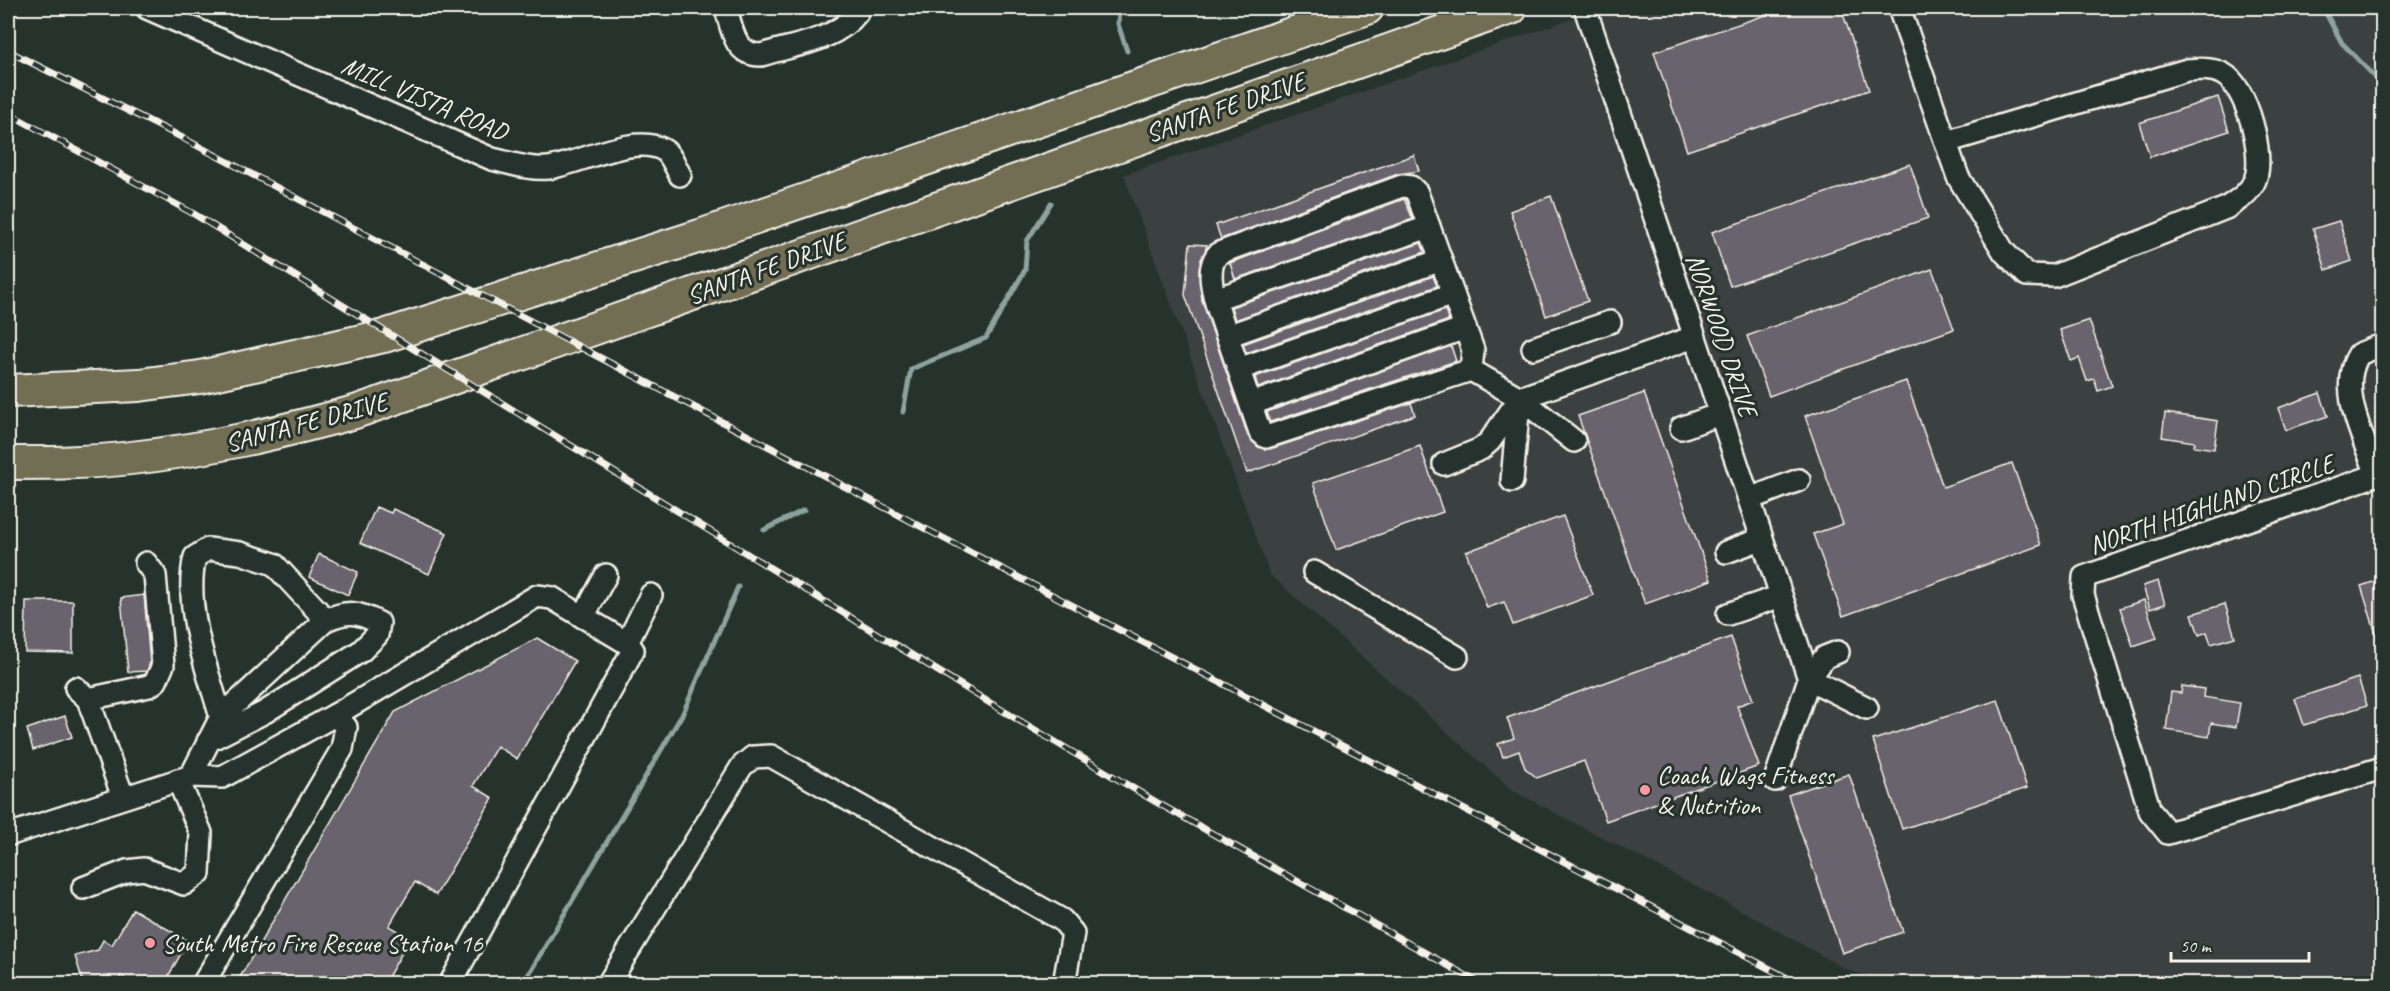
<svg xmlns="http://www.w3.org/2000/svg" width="2390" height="991" font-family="Caveat,sans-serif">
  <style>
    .built { fill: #3a4140 }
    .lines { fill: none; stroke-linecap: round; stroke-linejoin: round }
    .stream { stroke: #8ea29f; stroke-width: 5 }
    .building { fill: #69636d; stroke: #f4f1e8; stroke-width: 1.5 }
    .minor-casing { stroke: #f4f1e8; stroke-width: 26 }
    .highway-casing { stroke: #f4f1e8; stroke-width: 36 }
    .minor { stroke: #26332d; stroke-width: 21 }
    .highway { stroke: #726e52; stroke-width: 32 }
    .rail-casing { stroke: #f4f1e8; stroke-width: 7 }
    .rail { stroke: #26332d; stroke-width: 4.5; stroke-dasharray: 14; stroke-linecap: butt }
    .poi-dot { fill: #ff9aa2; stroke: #26332d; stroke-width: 2 }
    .labels { text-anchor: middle; stroke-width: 6; stroke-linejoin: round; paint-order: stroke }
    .street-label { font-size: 26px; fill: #f4f1e8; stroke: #26332d }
    .poi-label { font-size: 26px; fill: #f4f1e8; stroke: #26332d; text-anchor: start }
  </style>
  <rect width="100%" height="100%" fill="#26332d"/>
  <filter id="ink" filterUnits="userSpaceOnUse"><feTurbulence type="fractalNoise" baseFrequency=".0167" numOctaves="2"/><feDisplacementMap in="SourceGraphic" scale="12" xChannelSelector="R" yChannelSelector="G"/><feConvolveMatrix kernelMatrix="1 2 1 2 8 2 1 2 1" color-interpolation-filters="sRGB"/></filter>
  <g filter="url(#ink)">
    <polygon class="built" points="1602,8 2382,8 2382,983 1889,983 1845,969 1752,916 1512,790 1270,575 1124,175"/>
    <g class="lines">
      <g class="stream">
        <polyline points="1119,8 1118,24 1127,51"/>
        <polyline points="2323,8 2342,43 2382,84"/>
        <polyline points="903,412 911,369 986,338 1025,270 1027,241 1051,203"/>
        <polyline points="764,530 804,510"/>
        <polyline points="523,984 683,713 738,587"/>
      </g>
    </g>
    <g class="building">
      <polygon points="1787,8 1841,8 1869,90 1687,151 1654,52"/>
      <polygon points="2218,97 2229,131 2150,157 2139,123"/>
      <polygon points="1414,155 1419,171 1398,174 1221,239 1216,225"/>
      <polygon points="1910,164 1928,218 1730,286 1712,232"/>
      <polygon points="1551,196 1588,301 1546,316 1510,211"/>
      <polygon points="1404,199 1413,219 1235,279 1230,263"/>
      <polygon points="2339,221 2352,261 2326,270 2313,229"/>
      <polygon points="1421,243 1425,252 1235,320 1231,307"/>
      <polygon points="1190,244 1207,245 1199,270 1202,300 1248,436 1258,447 1270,449 1411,403 1415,415 1247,473 1185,295"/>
      <polygon points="1932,269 1954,329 1769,396 1747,336"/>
      <polygon points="1433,276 1437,286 1246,353 1243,344"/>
      <polygon points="1445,310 1449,320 1258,388 1255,377"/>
      <polygon points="2089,320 2112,386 2098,391 2094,379 2087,381 2079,358 2071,361 2060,330"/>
      <polygon points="1451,346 1456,361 1270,422 1267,412"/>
      <polygon points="1906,381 1943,487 2012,463 2041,545 1843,616 1813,534 1843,524 1805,416"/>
      <polygon points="1644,393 1711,580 1645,604 1578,416"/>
      <polygon points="2320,393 2328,416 2286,430 2278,408"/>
      <polygon points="2165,413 2218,421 2214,449 2194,446 2195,442 2162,437"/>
      <polygon points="1420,446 1443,512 1336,550 1313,483"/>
      <polygon points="376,507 391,513 393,509 447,533 429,574 360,543"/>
      <polygon points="1563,516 1593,595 1513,625 1504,602 1487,608 1466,552"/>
      <polygon points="319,554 358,572 348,595 309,577"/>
      <polygon points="2382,579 2382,643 2379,643 2361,586"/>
      <polygon points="2158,581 2165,604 2150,609 2143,586"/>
      <polygon points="144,595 150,663 147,671 128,672 121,598"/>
      <polygon points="2144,600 2157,638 2133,646 2120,608"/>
      <polygon points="26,601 73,601 73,653 25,652"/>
      <polygon points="2225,604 2235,637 2211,644 2207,632 2199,635 2192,614"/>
      <polygon points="1731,637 1753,700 1737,706 1759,766 1606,821 1584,761 1537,778 1525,768 1519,751 1503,757 1498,744 1514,738 1507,718"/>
      <polygon points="537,638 575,661 517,759 497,746 473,786 493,798 436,895 415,882 389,926 410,939 384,984 236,984 395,712"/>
      <polygon points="2358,678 2367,705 2304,725 2295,699"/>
      <polygon points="2182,686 2204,689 2203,697 2240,703 2236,727 2211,723 2209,737 2166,730 2171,692 2181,693"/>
      <polygon points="1998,700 2027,788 1902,829 1873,740"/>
      <polygon points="65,716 72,737 33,750 27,729"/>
      <polygon points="1849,774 1903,932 1842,953 1788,795"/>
      <polygon points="133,909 188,941 164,984 133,984 121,976 117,984 106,984 104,980 95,982 95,979 83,982 75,956 98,950 103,940 112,945"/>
    </g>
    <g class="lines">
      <g class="minor-casing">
        <g id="minor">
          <path d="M147 8 492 159C510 163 530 170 548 168 579 164 637 132 665 151 671 155 676 168 680 175"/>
          <path d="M726 8C732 29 734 55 761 55 793 45 836 41 857 13L856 8"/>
          <polyline points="1585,8 1809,679"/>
          <path d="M1899 8 1958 177 2004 252 2027 275 2054 276 2226 208C2238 200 2249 194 2255 180 2265 156 2247 86 2223 74 2212 68 2199 69 2187 70L1946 142"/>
          <polyline points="1215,299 1429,227"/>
          <polyline points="1227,336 1441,260"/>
          <polyline points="1533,348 1610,322"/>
          <polyline points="1239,369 1453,294"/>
          <path d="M1471 370 1473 350 1417 193 1411 187 1402 186 1219 253C1206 266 1212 288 1216 303L1260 432 1266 437 1471 370 1520 398 1574 441"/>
          <polyline points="1520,398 1694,337"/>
          <polyline points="1251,404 1465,328"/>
          <polyline points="1681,428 1720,414"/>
          <polyline points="1444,464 1481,449 1490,441 1520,398"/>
          <polyline points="2382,473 2084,577 2083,595 2150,811 2168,833 2382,768"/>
          <path d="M2377 475C2365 440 2336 389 2359 354L2382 345"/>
          <polyline points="1512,481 1519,401"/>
          <polyline points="1749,499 1799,480"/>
          <polyline points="1726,552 1761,539"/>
          <polyline points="1314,572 1457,657"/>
          <polyline points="1728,614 1781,596"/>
          <polyline points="583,617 606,575"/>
          <polyline points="627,643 651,595"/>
          <polyline points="1809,679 1867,708"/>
          <polyline points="76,688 88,699 123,797"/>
          <polyline points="88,699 149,686 156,681 163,665 155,575 146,563"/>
          <path d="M221 717C207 670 183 606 195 557L208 549 240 553 274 564 326 620"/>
          <path d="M191 776 221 717 326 620C348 610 358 612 379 623L377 635 361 651 265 712 208 741"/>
          <polyline points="1775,780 1809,679 1825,657 1838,652"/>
          <polyline points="8,835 191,776 222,777 335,715 537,596 552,598 627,643 633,650 450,984"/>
          <polyline points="83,888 127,871 144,869 184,884 199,873 201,833 178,780"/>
          <polyline points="203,984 342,749 346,727 335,715"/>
          <polyline points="608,984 742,766 753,757 771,756 1062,920 1073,933 1064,984"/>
        </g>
      </g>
      <g class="highway-casing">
        <g id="highway">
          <polyline points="8,391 139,385 200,377 384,336 700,236 1367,8"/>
          <path d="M8 463C49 463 90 463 131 458 207 450 281 432 355 412L1511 8"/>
        </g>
      </g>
      <use href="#minor" class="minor"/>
      <use href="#highway" class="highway"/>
      <g class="rail-casing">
        <g id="rail">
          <polyline points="8,51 177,135 897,514 1799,984"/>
          <polyline points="8,113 194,214 985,700 1156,802 1481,984"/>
        </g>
      </g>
      <use href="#rail" class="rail"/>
    </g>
  </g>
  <g class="poi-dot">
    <circle cx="1645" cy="790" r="6"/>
    <circle cx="150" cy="943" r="6"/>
  </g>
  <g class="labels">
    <g class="street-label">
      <text transform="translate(425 98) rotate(23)" y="9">MILL VISTA ROAD</text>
      <text transform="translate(1225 107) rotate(-19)" y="9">SANTA FE DRIVE</text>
      <text transform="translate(766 268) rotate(-20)" y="9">SANTA FE DRIVE</text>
      <text transform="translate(1722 335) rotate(71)" y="9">NORWOOD DRIVE</text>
      <text transform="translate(306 422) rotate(-15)" y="9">SANTA FE DRIVE</text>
      <text transform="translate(2211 504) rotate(-19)" y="9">NORTH HIGHLAND CIRCLE</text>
    </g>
    <g class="poi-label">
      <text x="1657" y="784">Coach Wags Fitness<tspan x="1657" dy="30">&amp; Nutrition</tspan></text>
      <text x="162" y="952">South Metro Fire Rescue Station 16</text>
    </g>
  </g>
  <rect width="2390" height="991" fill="none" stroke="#26332d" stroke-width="30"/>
  <rect x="15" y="15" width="2360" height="961" fill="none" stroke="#f4f1e8" stroke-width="2" filter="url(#ink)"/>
  <path d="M2171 952v9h138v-9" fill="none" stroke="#f4f1e8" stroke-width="3"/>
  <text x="2180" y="952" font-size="18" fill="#f4f1e8" stroke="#26332d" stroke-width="4.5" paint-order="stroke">50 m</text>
</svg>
